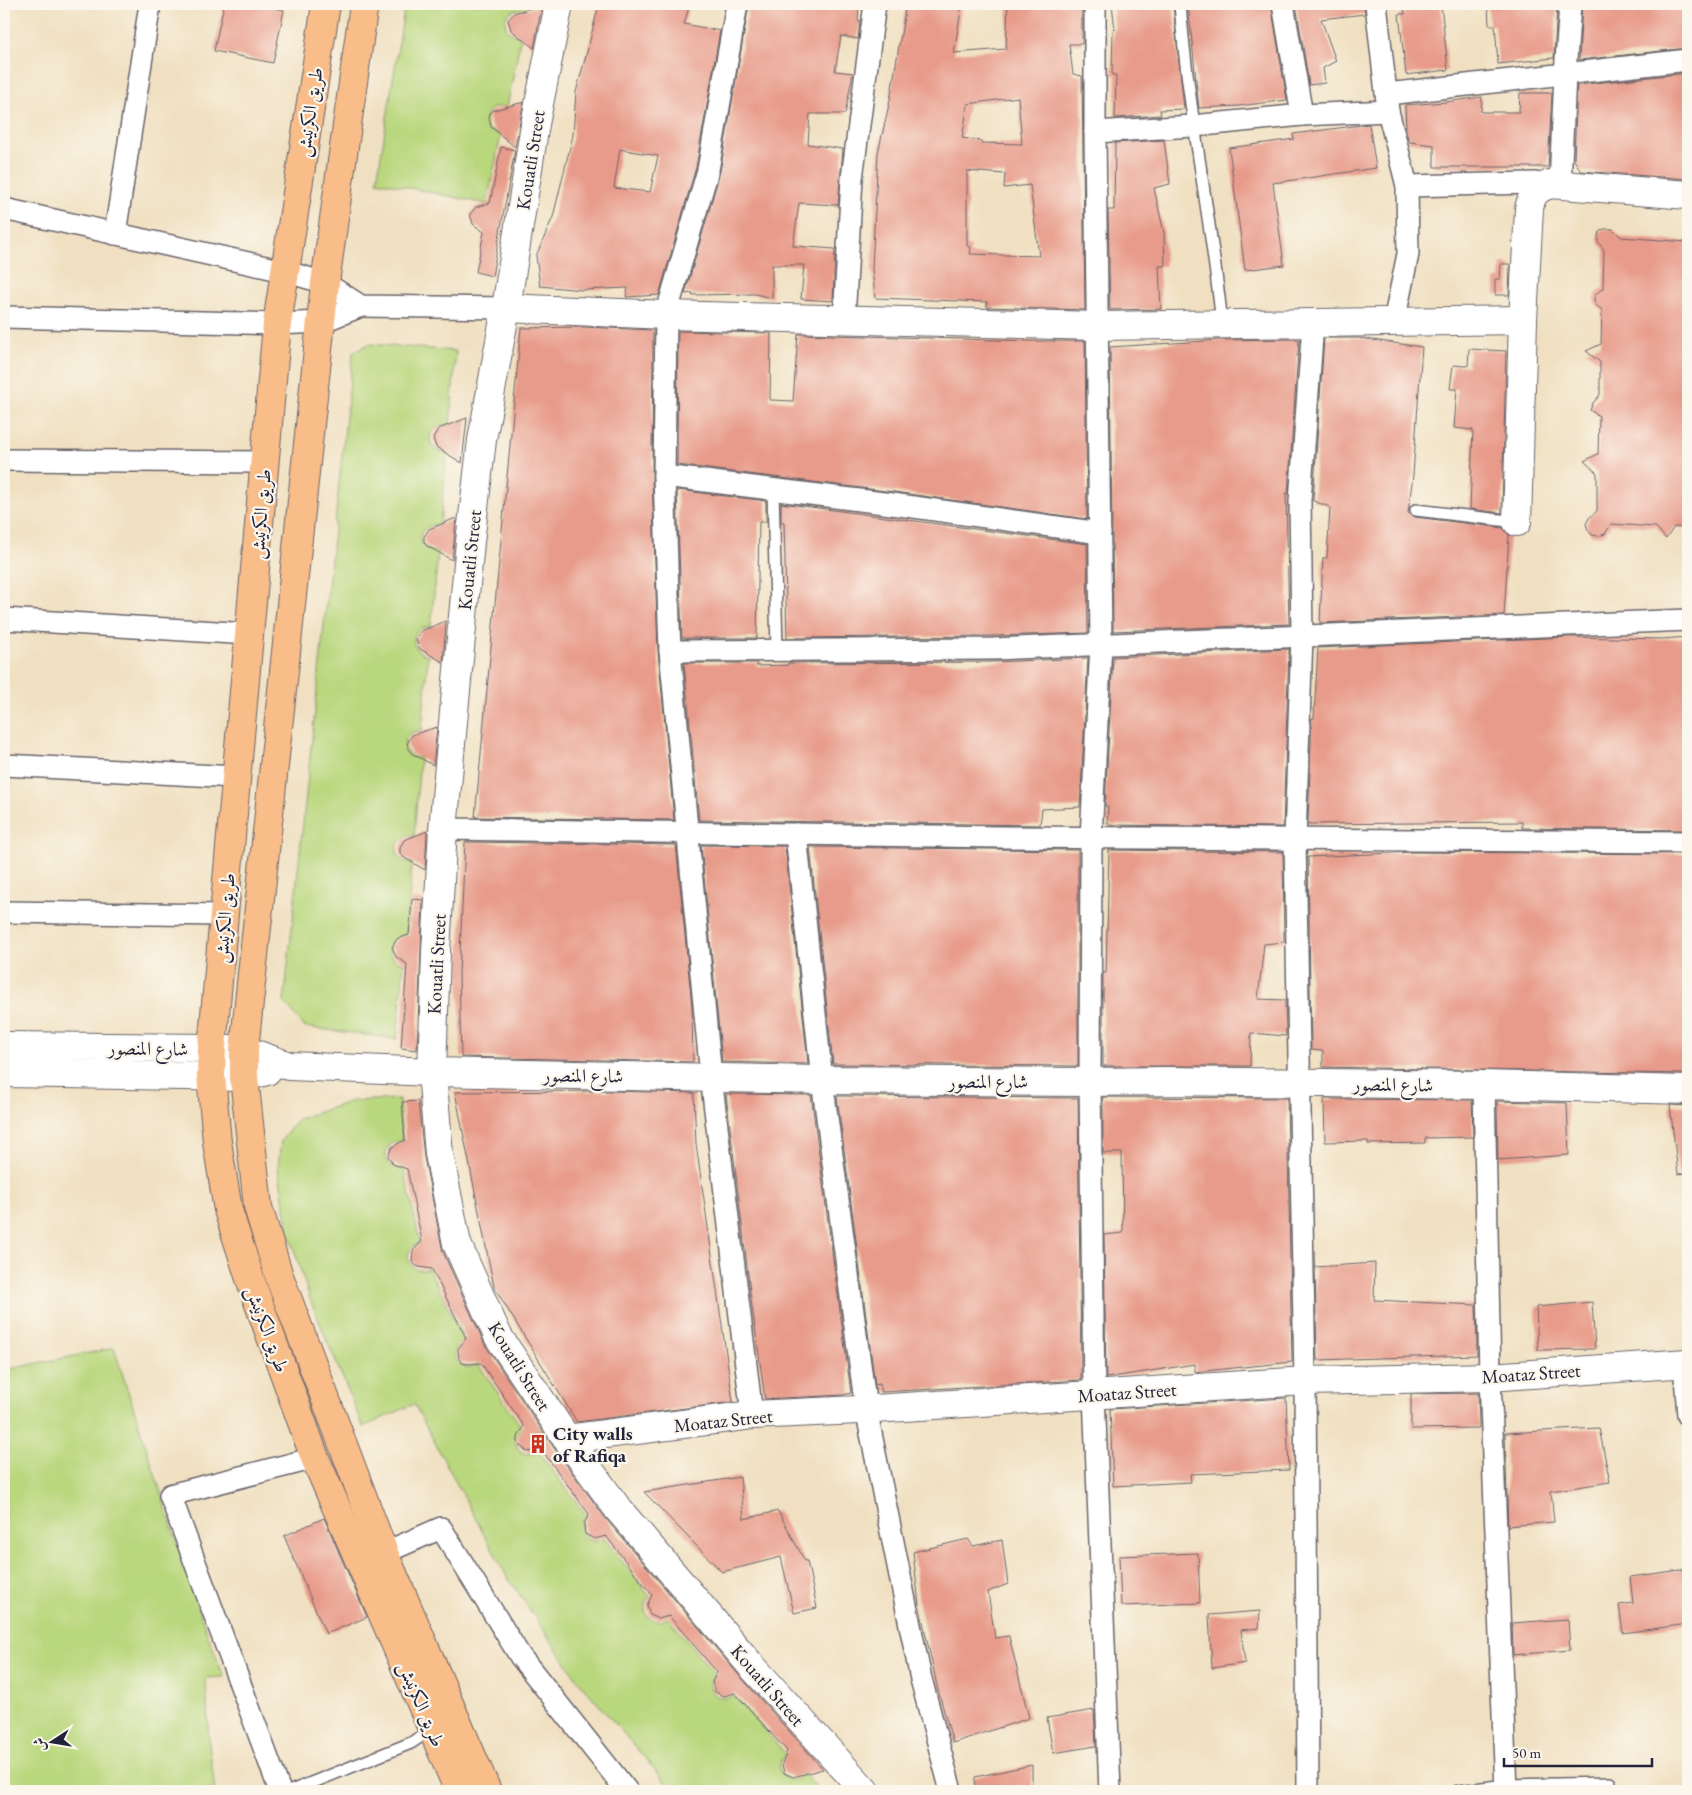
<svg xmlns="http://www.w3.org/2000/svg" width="1692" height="1795" font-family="'EB Garamond',Amiri,serif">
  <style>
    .green { fill: #b9d77d; stroke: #6e7c5c }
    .building { fill: #e89b8a; fill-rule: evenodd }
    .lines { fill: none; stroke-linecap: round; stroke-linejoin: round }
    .service-casing { stroke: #6a646a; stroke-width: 14 }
    .minor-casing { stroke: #6a646a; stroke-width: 24 }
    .tertiary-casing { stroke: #6a646a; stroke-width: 30 }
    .primary-casing { stroke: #6a646a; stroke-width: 30 }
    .service { stroke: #fff; stroke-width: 11 }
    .minor { stroke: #fff; stroke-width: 21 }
    .tertiary { stroke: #fff; stroke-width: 28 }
    .primary { stroke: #f8bd89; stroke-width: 28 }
    .labels { text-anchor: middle; stroke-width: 4.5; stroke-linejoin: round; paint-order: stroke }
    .street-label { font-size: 19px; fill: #22223b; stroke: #fbf7ec }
    .poi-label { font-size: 19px; font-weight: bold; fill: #22223b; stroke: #fbf7ec; text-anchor: start }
  </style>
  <rect width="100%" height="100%" fill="#fbf7ec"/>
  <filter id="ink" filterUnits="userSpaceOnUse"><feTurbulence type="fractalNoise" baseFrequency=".02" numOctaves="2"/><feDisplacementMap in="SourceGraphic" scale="10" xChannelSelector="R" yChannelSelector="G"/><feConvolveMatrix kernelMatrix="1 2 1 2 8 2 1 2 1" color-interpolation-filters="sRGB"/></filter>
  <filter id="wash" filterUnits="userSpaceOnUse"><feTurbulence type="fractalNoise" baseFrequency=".0096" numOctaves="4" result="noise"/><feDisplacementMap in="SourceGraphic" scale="20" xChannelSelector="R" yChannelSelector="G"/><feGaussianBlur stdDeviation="1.12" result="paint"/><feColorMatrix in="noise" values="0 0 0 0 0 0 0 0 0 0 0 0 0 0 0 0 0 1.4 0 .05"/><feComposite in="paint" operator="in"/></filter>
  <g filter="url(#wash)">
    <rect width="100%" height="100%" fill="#f0e0c1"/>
    <g class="green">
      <path d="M405 4H527L526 10C502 5 497 33 521 37L507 107C491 104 482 114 488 129L494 132 501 134 487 204 377 181Z"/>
      <path d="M369 344 456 351 450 425C425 423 423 451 447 453L440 525C416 523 413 550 438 552L431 627C410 625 408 653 428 655L422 731C401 729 398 757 420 758L414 836C393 834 390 862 412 863L406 935C386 934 384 961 404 963L397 1039 304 1027 284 1002 353 352Z"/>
      <path d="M399 1099 402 1141C379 1142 381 1170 404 1169L420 1243C399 1250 409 1276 429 1269L464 1340C445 1351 459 1376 478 1364L522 1428C506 1440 522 1462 538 1451L587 1516C572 1527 588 1549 604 1538L650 1597C643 1602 644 1609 647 1616L658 1622 668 1618 715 1674C702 1687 718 1705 733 1695L786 1754C769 1769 787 1789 804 1774L819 1791H673L580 1683 506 1575 414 1404 363 1427 311 1302 290 1237 278 1167 281 1141 298 1119 352 1101Z"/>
      <polygon points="114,1348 205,1628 224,1677 206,1678 209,1743 215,1791 4,1791 4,1370"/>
    </g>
    <g id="blocks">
      <g class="building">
        <polygon points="224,4 252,4 284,10 273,63 214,51"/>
        <path d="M599 4H690L684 24 720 31 696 167 659 295 626 297 628 288 582 290 540 286 536 256 553 217 562 180 573 135 576 92 588 48ZM620 149 658 156 650 192 614 188Z"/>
        <polygon points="749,4 859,4 858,21 860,22 858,39 841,36 835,71 853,73 845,114 810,114 808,144 843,149 838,205 799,203 793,246 835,249 833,301 801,299 804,265 772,265 772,298 755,294 692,295 693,293 685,294 720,172"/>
        <path d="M906 4H962L954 53 1006 49 1008 4H1082V44H1069L1073 74 1082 76 1085 310 987 307V302L875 298 872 268 878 153 890 100ZM1018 97 1022 144 981 143V141L962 138 968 104ZM967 171 1005 174 1004 188 1030 185 1039 256 970 254 971 247 967 246Z"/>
        <polygon points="1112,4 1173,4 1184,109 1160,110 1161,115 1115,118 1116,75 1112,75 1113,30 1115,30"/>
        <polygon points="1188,4 1271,4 1287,100 1239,106 1199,108"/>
        <polygon points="1296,4 1364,4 1365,14 1321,19 1336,61 1323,68 1325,83 1309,85"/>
        <polygon points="1404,4 1441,4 1448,70 1406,75 1399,14 1405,14"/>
        <polygon points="1488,4 1557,4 1554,58 1498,64 1495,25 1489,25"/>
        <polygon points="1582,4 1688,4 1688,48 1579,60"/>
        <polygon points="542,5 538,26 534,48 511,30 508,20 514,13"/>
        <polygon points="1688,73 1688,179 1581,171 1574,160 1577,85"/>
        <polygon points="1520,93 1552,93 1548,167 1434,167 1434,145 1409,142 1406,131 1405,105 1446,102 1482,97 1481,112 1519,112"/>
        <polygon points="524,102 520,121 515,147 491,127 489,117 490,113 494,110"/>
        <polygon points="1369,124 1376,168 1273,183 1284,265 1245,270 1229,148 1294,139 1293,134"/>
        <polygon points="1164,140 1170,184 1154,188 1164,233 1165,266 1159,266 1161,309 1110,310 1108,210 1114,210 1115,143"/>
        <polygon points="501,147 515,150 492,276 476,272 484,232 473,224 470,214 476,207 490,203"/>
        <polygon points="1604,229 1613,229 1621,237 1688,242 1688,528 1674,527 1666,539 1656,527 1611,524 1605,534 1598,536 1592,535 1588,530 1586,524 1589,518 1597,511 1597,473 1584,461 1598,454 1599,416 1590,410 1593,403 1600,395 1600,362 1586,351 1601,344 1602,310 1595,304 1594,299 1595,295 1603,288 1604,250 1598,242 1598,237 1599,232"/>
        <polygon points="1501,264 1510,264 1509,295 1495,295 1495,279 1500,279"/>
        <polygon points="583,327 653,330 652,476 658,651 674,820 475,817 521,328"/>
        <polygon points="678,331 771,333 770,400 793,401 798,334 1030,341 1085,341 1087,519 894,492 677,465"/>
        <polygon points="1324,338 1359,338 1422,347 1413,475 1408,513 1415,517 1503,528 1509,535 1504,615 1320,623 1323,558 1327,558 1330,507 1313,501"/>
        <polygon points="1299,339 1288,494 1286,493 1289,624 1113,631 1110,347 1220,340"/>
        <polygon points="1469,349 1506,351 1502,513 1470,509 1473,430 1454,428 1457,389 1450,389 1453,365 1468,366"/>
        <polygon points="467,418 462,463 436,447 433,438 438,429"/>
        <polygon points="677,490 766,501 766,522 759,522 757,638 682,638"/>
        <polygon points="781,503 1087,544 1088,633 993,636 787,638 784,522 781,522"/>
        <polygon points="456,518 454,541 452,560 427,546 424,542 424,537 429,529"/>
        <polygon points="446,621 443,662 420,649 416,640 421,631"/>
        <polygon points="1569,637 1662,639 1688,637 1688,679 1686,679 1688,727 1688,830 1522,828 1522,822 1308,824 1312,718 1314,718 1318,648"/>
        <polygon points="1289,649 1283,827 1110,825 1110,823 1107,823 1108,806 1105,806 1113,657"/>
        <polygon points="1088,658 1080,807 1042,809 1040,825 699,820 684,663 757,663 756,666 788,665 788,663 993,662"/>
        <polygon points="437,727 433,765 411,753 407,744 412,735"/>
        <polygon points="427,831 425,870 403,857 400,853 400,848 404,840"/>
        <polygon points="465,842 676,845 692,1007 693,1062 461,1057 459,974"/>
        <polygon points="701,845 785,846 808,1064 722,1062"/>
        <polygon points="810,847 1078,850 1078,1066 833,1064"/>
        <polygon points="1109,850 1283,852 1284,942 1264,944 1258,999 1285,1000 1286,1036 1251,1033 1250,1066 1103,1066 1103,973 1106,973"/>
        <polygon points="1412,852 1688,854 1688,1074 1323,1067 1323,1051 1311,1050 1308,857"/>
        <polygon points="412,899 423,900 417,1050 401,1048 407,964 396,957 392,947 397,939 409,935"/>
        <polygon points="611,1091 694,1093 696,1144 733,1402 577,1422 494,1287 455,1092"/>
        <polygon points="726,1094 811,1095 851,1393 843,1395 765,1399 751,1299"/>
        <polygon points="837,1096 1078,1098 1081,1380 881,1392 880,1384 875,1385"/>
        <polygon points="1103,1097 1287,1098 1292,1362 1195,1372 1195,1364 1106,1378 1104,1235 1123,1233 1122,1153 1103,1153"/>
        <polygon points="1324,1099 1472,1100 1473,1137 1425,1138 1425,1143 1368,1144 1368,1141 1325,1142"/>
        <polygon points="418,1101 424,1157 443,1252 485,1345 554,1448 606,1519 737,1673 823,1769 793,1777 784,1773 782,1764 787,1751 735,1693 724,1696 715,1692 712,1682 717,1672 669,1616 658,1619 650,1615 647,1605 652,1595 606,1536 594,1539 585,1534 584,1524 589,1514 541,1449 528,1452 520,1446 518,1442 518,1437 524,1426 481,1363 467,1364 462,1363 459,1359 458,1349 466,1338 432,1269 419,1267 415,1265 412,1261 413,1251 422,1241 407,1169 393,1164 388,1156 392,1147 405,1140 402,1102"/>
        <polygon points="1497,1101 1567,1103 1569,1155 1498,1160"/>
        <polygon points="1670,1105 1688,1106 1688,1173 1678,1174"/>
        <polygon points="1375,1263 1374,1300 1476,1305 1477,1355 1317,1360 1315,1267"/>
        <polygon points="1592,1302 1595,1349 1538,1350 1536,1307"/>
        <polygon points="1478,1393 1479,1428 1411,1429 1411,1394"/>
        <polygon points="1286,1398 1289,1470 1190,1474 1191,1482 1113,1486 1110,1409"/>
        <polygon points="1599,1428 1610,1482 1551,1491 1554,1522 1508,1526 1505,1433"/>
        <polygon points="740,1477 744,1519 778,1511 805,1561 807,1561 817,1608 794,1613 781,1557 722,1572 644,1492"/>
        <polygon points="324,1518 367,1617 326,1634 284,1536"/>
        <polygon points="968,1539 973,1546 1002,1540 1008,1584 988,1592 995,1638 1009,1636 1029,1718 953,1743 938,1690 919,1604 913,1552"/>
        <polygon points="1198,1553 1200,1603 1121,1606 1119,1556"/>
        <polygon points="1688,1569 1688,1624 1623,1633 1619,1605 1633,1603 1630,1577"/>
        <polygon points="1260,1611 1259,1628 1241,1630 1245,1663 1212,1668 1209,1615"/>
        <polygon points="1568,1619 1570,1650 1513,1655 1512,1623"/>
        <polygon points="1094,1710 1096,1746 1053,1753 1047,1718"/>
        <polygon points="1032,1765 1032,1791 975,1791 975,1777"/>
      </g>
    </g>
  </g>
  <g filter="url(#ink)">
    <use href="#blocks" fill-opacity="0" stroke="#6a646a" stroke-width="1"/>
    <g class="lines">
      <g class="service-casing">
        <g id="service">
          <path d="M1180 4C1188 111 1211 217 1222 324"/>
          <polyline points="773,489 777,650"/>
          <polyline points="1416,510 1517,522"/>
          <polyline points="291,1791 411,1743 432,1729"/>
          <polyline points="1458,1791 1506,1785 1610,1783"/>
        </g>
      </g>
      <g class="minor-casing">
        <g id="minor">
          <polyline points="737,4 708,170 666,315 664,476 670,651 711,1077 752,1415"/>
          <polyline points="1095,4 1095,132 1101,644 1091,838 1090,1082 1094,1394 1110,1791"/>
          <polyline points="1283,4 1302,115"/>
          <polyline points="1376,4 1388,111 1407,186 1408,254 1394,322"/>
          <polyline points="1387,94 1688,60"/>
          <polyline points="1095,132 1193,126 1302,115 1388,111"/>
          <polyline points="1560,184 1565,74 1570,4"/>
          <polyline points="1407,186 1535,183 1539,188"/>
          <polyline points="4,209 284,271 325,283 361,306 506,308"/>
          <polyline points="115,234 150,4"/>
          <polyline points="4,317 277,324 321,322 361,306"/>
          <polyline points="844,320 852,178 875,4"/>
          <polyline points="4,460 265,462"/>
          <polyline points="664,476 892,504 1100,533"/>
          <polyline points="4,619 249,634"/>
          <polyline points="670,651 993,649 1688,620"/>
          <polyline points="4,765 236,777"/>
          <polyline points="443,829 1002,837 1688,842"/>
          <polyline points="796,834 822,1080 866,1409 921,1679 951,1791"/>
          <polyline points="4,912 224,915"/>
          <polyline points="1484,1085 1490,1377 1506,1791"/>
          <polyline points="1684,1363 1688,1415"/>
          <polyline points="384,1553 441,1528 520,1656 627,1791"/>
          <polyline points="280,1791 170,1495 315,1458"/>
          <polyline points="1308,1791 1305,1381 1295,840 1302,635 1300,501 1313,324"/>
        </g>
      </g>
      <g class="tertiary-casing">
        <g id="tertiary">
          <polyline points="559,4 535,124 506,308 482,440 470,542 443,829 436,951 432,1072 439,1154 457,1244 498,1336 567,1439 618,1509 749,1663 865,1791"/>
          <polyline points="506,308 666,315 1098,326 1523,320"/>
          <path d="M1517 522 1523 320 1529 209C1532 193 1535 190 1550 184L1688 195"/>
          <polyline points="4,1046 212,1048 244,1050 289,1066 432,1072 822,1080 1090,1082 1168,1081 1484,1085 1688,1090"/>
          <polyline points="4,1073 244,1077 267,1071"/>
          <polyline points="567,1439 752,1415 859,1410 1305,1381 1490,1377 1688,1363"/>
        </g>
      </g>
      <g class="primary-casing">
        <g id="primary">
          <polyline points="326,4 277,324 212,1048 211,1076 217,1142 228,1210 252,1285 315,1458 459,1791"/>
          <polyline points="364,4 325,283 244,1050 244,1077 258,1207 279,1276 384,1553 487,1791"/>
        </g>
      </g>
      <use href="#service" class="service"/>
      <use href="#minor" class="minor"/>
      <use href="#tertiary" class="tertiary"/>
      <use href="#primary" class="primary"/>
    </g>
  </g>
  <defs>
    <g id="building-bare" transform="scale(1.5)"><path d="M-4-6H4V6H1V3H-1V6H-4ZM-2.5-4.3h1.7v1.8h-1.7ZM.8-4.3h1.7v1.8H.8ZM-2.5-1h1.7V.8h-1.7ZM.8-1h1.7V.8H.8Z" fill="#c8321e" stroke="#fbf7ec" stroke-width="2.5" paint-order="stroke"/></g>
  </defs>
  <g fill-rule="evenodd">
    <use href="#building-bare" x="538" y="1444"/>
  </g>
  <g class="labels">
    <g class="street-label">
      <text transform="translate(309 112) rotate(-81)" y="7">طريق الكرنيش</text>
      <text transform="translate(530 160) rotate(-81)" y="7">Kouatli Street</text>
      <text transform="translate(260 514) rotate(-85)" y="7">طريق الكرنيش</text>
      <text transform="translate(469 560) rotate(-84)" y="7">Kouatli Street</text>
      <text transform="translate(224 918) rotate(-85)" y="7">طريق الكرنيش</text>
      <text transform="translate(436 964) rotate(-87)" y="7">Kouatli Street</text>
      <text transform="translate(148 1048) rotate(1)" y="7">شارع المنصور</text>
      <text transform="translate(583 1075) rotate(1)" y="7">شارع المنصور</text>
      <text x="988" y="1088">شارع المنصور</text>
      <text transform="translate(1393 1084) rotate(1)" y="7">شارع المنصور</text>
      <text transform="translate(268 1329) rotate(70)" y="7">طريق الكرنيش</text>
      <text transform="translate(520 1366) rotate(58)" y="7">Kouatli Street</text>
      <text transform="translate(1531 1373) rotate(-4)" y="7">Moataz Street</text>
      <text transform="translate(1127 1392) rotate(-4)" y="7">Moataz Street</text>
      <text transform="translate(723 1420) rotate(-6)" y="7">Moataz Street</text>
      <text transform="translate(768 1685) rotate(49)" y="7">Kouatli Street</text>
      <text transform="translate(422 1704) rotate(67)" y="7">طريق الكرنيش</text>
    </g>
    <g class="poi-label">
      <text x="553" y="1440">City walls<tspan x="553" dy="22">of Rafiqa</tspan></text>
    </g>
  </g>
  <rect width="1692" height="1795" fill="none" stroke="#fbf7ec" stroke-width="20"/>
  <g transform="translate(52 1742) rotate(258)" stroke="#fbf7ec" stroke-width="4" paint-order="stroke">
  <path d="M0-4L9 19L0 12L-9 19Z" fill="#22223b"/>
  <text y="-8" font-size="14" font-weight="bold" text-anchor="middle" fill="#22223b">ش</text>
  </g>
  <path d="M1504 1758v8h148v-8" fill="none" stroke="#22223b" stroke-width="2.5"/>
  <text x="1512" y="1758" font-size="15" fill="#22223b" stroke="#fbf7ec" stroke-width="4" paint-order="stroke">50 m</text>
</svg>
